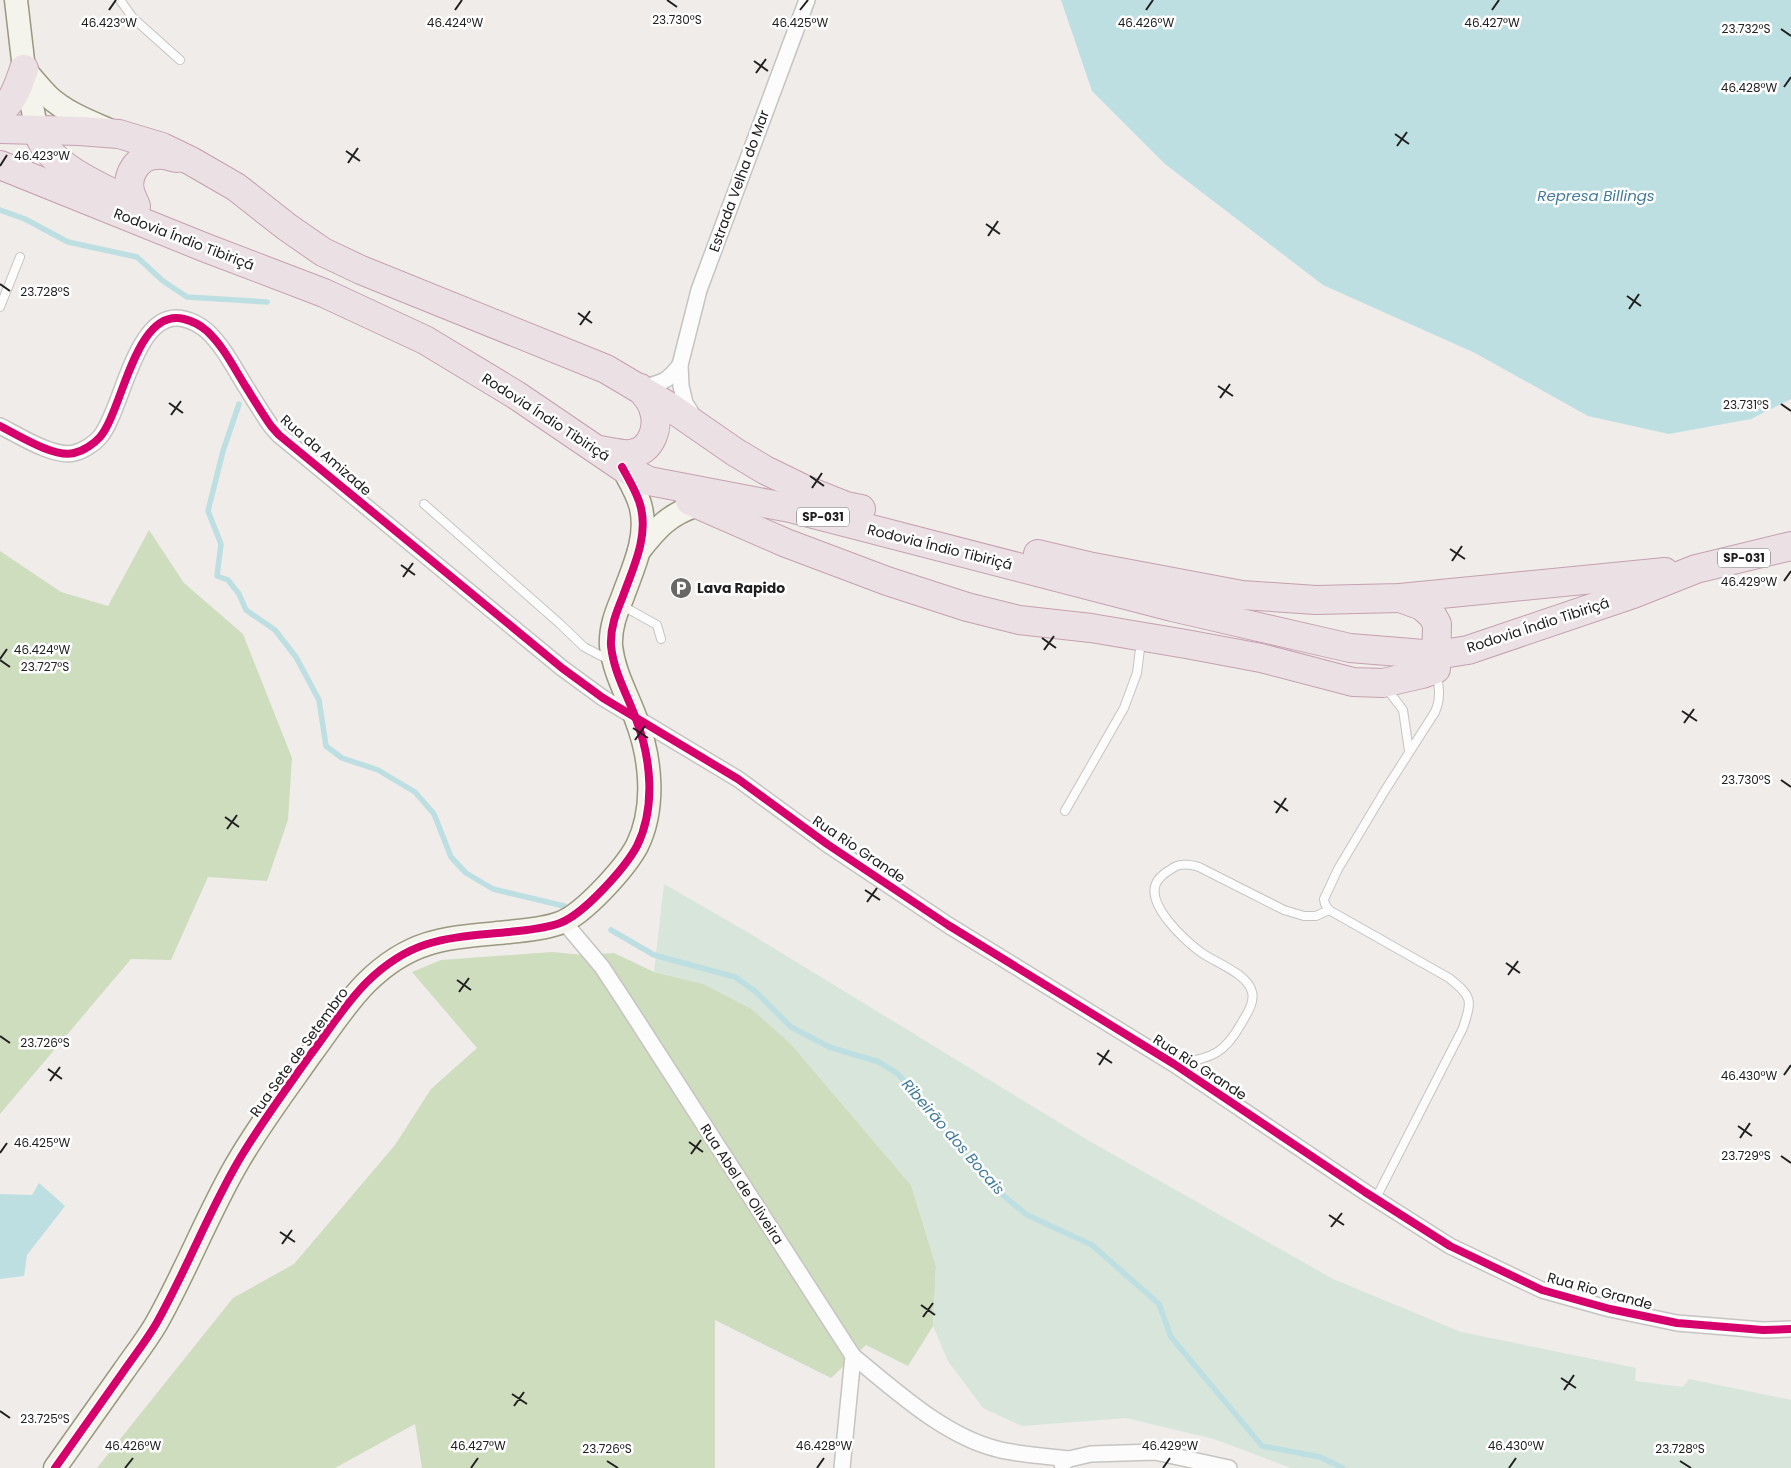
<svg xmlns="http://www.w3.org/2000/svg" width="1791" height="1468" font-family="Poppins,sans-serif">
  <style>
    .forest { fill: #ceddbe }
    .wetland { fill: #d7e5da }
    .water { fill: #bddfe2 }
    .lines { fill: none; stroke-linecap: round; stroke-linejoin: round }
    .stream { stroke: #bddfe2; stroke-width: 5.5 }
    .lane-casing { stroke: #c6c4c3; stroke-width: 10 }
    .street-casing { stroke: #c6c4c3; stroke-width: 18 }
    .secondary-casing { stroke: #9a9880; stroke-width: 25 }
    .highway-casing { stroke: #c5a0b0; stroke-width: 30 }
    .lane { stroke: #fdfcfc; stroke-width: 8 }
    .street { stroke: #fdfcfc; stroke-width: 15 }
    .secondary { stroke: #f4f3ec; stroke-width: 22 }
    .highway { stroke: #ebe0e3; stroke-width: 28 }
    .cycleway-casing { stroke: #fff; stroke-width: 11 }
    .cycleway { stroke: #d6006c; stroke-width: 8 }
    .ticks { fill: none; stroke: #202020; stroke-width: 2 }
    .labels { text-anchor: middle; stroke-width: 5; stroke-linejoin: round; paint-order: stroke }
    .shield { fill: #fff; stroke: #636363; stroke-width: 1 }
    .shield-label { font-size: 12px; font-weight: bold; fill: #202020 }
    .street-label { font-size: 14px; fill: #202020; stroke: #fff }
    .poi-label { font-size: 14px; font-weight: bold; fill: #202020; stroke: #fff; text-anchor: start }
    .water-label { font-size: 15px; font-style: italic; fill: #417b9b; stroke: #fff }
    .ticks-label { font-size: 12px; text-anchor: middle; fill: #202020; stroke: #fff; stroke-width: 5; stroke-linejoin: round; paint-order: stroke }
  </style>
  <rect width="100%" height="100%" fill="#efece9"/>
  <g class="forest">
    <polygon points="149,530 184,583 243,634 292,758 288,820 267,881 208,877 171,960 131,959 0,1114 0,551 61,592 108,606"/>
    <polygon points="552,952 584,955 614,953 654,972 704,984 752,1009 791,1044 911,1185 936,1266 933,1326 908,1366 866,1345 831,1378 715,1320 715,1468 422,1468 415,1424 335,1468 97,1468 233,1298 294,1264 395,1145 431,1089 477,1048 412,972 441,960"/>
  </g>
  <polygon class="wetland" points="664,884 749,933 1091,1142 1333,1279 1461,1332 1636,1368 1635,1381 1683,1387 1689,1379 1791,1400 1791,1468 1291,1468 1214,1439 1126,1418 1022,1426 983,1408 948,1361 933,1326 936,1266 911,1185 791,1044 752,1009 704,984 654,972"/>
  <g class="water">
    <polygon points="1061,0 1791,0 1791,399 1751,419 1669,434 1588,416 1475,353 1323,285 1165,164 1092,91"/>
    <polygon points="39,1183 65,1206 27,1255 24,1276 0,1279 0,1194 32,1195"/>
  </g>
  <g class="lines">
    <g class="stream">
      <polyline points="0,210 25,219 68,242 137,257 163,281 187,297 267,302"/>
      <polyline points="239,404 223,451 208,511 221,544 217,576 228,580 239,594 246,610 275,630 296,657 319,700 326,746 342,758 378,770 415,792 434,814 451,857 466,873 493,889 564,906"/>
      <polyline points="611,930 654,955 735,977 756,992 791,1027 829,1047 879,1062 898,1074 993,1187 1027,1215 1092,1245 1159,1304 1171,1337 1262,1446 1320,1457 1343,1468"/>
    </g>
    <g class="lane-casing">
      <g id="lane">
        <polyline points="120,0 133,18 180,60"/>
        <polyline points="0,307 20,257"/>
        <polyline points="424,504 559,623 584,647 609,660"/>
        <polyline points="621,605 657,625 661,639"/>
        <polyline points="1387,689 1403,710 1409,751"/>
        <polyline points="1065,811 1124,708 1137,673 1141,641"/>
        <path d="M1177 1064C1211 1057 1223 1056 1241 1024 1246 1015 1255 1003 1252 992 1248 974 1216 963 1202 953 1186 942 1142 902 1158 880 1161 876 1166 872 1170 870 1178 863 1190 864 1199 867L1284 910 1304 916H1316L1329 910"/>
        <path d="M1376 1198 1463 1028C1472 1000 1473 997 1449 978L1329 910 1325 904 1324 899 1338 869 1384 792 1435 712C1441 699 1439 687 1437 674"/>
      </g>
    </g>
    <g class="street-casing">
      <g id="street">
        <path d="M640 388C660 383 667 383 680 365"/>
        <polyline points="694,417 685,403 681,386 680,365 699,290 807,0"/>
        <path d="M0 426C18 435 54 458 74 453 83 451 94 444 100 437 123 410 135 307 184 319 193 321 200 325 207 331 224 347 234 368 246 387 254 400 262 413 271 426L279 435 562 668 603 698 738 779 827 844 948 925 1174 1064 1365 1192 1450 1246 1542 1290 1610 1309 1677 1323 1763 1330 1791 1329"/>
        <polyline points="564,922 602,967 625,1002 853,1356 842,1468"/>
        <path d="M853 1356C895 1390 944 1436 997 1449 1020 1455 1046 1456 1069 1459"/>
        <polyline points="1062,1464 1069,1459 1091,1454 1155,1452 1229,1468"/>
      </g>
    </g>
    <g class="secondary-casing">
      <g id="secondary">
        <polyline points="16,0 24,69 37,130"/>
        <path d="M25 70C32 78 40 88 48 96 65 112 88 121 109 130"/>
        <path d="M639 551C657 528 669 514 698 505"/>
        <path d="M55 1468C78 1436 100 1404 123 1372 134 1356 146 1341 156 1324 185 1273 206 1218 235 1167 257 1128 285 1091 311 1054 329 1030 345 1004 367 982 413 937 449 938 509 932 526 930 544 929 560 923 584 914 625 868 637 846 656 807 651 758 636 719 627 694 614 673 611 646 610 628 616 613 623 596 633 568 648 538 641 508 638 494 629 480 622 467"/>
      </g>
    </g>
    <g class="highway-casing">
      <g id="highway">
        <path d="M0 112C14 100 18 86 24 69"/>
        <polyline points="0,129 79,131 119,134 162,147 191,161 236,187 287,227 323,252 361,270 606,369 670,407 735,452 765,470 806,490 846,506 861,509"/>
        <path d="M37 130C39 135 41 141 44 145 59 169 101 187 126 200"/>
        <polyline points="0,165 206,248 324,293 425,340 516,395 622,467 649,481 790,508 1172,607 1350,648 1436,655 1468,650 1633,594 1696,569 1791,546"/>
        <path d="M136 206C134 201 131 196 130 191 126 174 139 155 157 155 164 154 171 157 177 158"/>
        <path d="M598 450C609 451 620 455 630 454 652 452 660 426 653 408 651 401 645 394 640 388"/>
        <polyline points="690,501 786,543 887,581 967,607 1019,620 1091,628 1186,644 1261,658 1353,682 1383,683 1422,674 1436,669 1437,624 1432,615 1422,606 1400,598"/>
        <polyline points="1038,554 1093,567 1242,595 1316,600 1400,598 1665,572"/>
      </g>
    </g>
    <use href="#lane" class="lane"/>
    <use href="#street" class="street"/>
    <use href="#secondary" class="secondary"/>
    <use href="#highway" class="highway"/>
    <g class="cycleway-casing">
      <g id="cycleway">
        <path d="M0 426C18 435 54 458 74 453 83 451 94 444 100 437 123 410 135 307 184 319 193 321 200 325 207 331 224 347 234 368 246 387 254 400 262 413 271 426L279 435 562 668 603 698 738 779 827 844 948 925 1174 1064 1365 1192 1450 1246 1542 1290 1610 1309 1677 1323 1763 1330 1791 1329"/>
        <path d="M55 1468C78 1436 100 1404 123 1372 134 1356 146 1341 156 1324 185 1273 206 1218 235 1167 257 1128 285 1091 311 1054 329 1030 345 1004 367 982 413 937 449 938 509 932 526 930 544 929 560 923 584 914 625 868 637 846 656 807 651 758 636 719 627 694 614 673 611 646 610 628 616 613 623 596 633 568 648 538 641 508 638 494 629 480 622 467"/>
      </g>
    </g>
    <use href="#cycleway" class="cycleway"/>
  </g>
  <path class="ticks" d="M667 0 677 7M109 10 116 0M455 10 462 0M800 10 808 0M1146 10 1153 0M1492 10 1499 0M1781 29 1791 36M754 61 768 71M756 73 766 59M1784 87 1791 77M1395 134 1409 144M1397 146 1407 132M346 151 360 161M348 163 358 148M0 166 7 155M986 224 1000 234M988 236 998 221M0 284 10 291M1627 296 1641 306M1629 309 1639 294M578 313 592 323M580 325 590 311M1218 386 1233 396M1220 398 1230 384M169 403 183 413M1781 404 1791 411M171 415 181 401M810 476 824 486M812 488 822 473M1450 549 1465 559M1452 561 1462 546M401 565 415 575M403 577 413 563M1784 581 1791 571M1042 638 1056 648M1044 650 1054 636M0 659 7 649M0 660 10 667M1682 711 1697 721M1684 723 1694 709M633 728 648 738M635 740 645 726M1781 780 1791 787M1274 801 1288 811M1276 813 1286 798M225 817 239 827M227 829 237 815M865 890 880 900M867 902 877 888M1506 963 1520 973M1508 975 1518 961M457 980 471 990M459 992 469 978M0 1036 10 1043M1097 1053 1112 1063M1099 1065 1109 1050M48 1069 62 1079M1784 1075 1791 1065M50 1081 60 1067M1738 1126 1752 1136M1740 1138 1750 1123M689 1142 703 1152M0 1153 7 1143M691 1154 701 1140M1781 1156 1791 1163M1329 1215 1344 1225M1331 1227 1342 1213M280 1232 295 1242M282 1244 292 1230M921 1305 935 1315M923 1317 933 1303M1561 1378 1576 1388M1564 1390 1574 1375M512 1394 527 1404M514 1406 524 1392M0 1411 10 1418M607 1461 618 1468M1680 1461 1691 1468M125 1468 133 1458M471 1468 478 1458M817 1468 824 1458M1163 1468 1170 1458M1509 1468 1516 1458"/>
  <defs>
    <g id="parking-disc" transform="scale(1.125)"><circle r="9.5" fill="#686766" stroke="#fff"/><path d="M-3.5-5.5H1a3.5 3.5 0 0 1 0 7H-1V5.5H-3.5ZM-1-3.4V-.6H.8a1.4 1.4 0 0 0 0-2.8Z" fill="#fff"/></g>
  </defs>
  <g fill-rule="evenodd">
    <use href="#parking-disc" x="681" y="588"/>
  </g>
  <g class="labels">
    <g class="shield">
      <rect x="797" y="507.5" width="52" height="19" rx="4"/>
      <rect x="1718" y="548.5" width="52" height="19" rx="4"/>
    </g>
    <g class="shield-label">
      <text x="823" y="521">SP-031</text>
      <text x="1744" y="562">SP-031</text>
    </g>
    <g class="street-label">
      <text transform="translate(739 181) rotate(-70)" y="5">Estrada Velha do Mar</text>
      <text transform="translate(184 239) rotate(21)" y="5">Rodovia Índio Tibiriçá</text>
      <text transform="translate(546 417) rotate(33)" y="5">Rodovia Índio Tibiriçá</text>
      <text transform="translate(326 455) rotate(41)" y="5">Rua da Amizade</text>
      <text transform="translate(940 547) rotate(14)" y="5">Rodovia Índio Tibiriçá</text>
      <text transform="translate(1538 625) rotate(-18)" y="5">Rodovia Índio Tibiriçá</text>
      <text transform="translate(859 849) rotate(34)" y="5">Rua Rio Grande</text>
      <text transform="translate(299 1052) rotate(-54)" y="5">Rua Sete de Setembro</text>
      <text transform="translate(1200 1067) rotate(33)" y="5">Rua Rio Grande</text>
      <text transform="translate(742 1184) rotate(57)" y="5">Rua Abel de Oliveira</text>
      <text transform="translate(1600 1291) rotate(15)" y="5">Rua Rio Grande</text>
    </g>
    <g class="poi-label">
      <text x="697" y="593">Lava Rapido</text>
    </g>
    <g class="water-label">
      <text x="1596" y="201">Represa Billings</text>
      <text transform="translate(953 1137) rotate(49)" y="5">Ribeirão dos Bocais</text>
    </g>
  </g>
  <g class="ticks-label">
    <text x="677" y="24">23.730°S</text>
    <text x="109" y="27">46.423°W</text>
    <text x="455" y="27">46.424°W</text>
    <text x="800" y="27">46.425°W</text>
    <text x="1146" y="27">46.426°W</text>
    <text x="1492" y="27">46.427°W</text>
    <text x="1746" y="33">23.732°S</text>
    <text x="1749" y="92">46.428°W</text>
    <text x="42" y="160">46.423°W</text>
    <text x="45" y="296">23.728°S</text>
    <text x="1746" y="409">23.731°S</text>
    <text x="1749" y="586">46.429°W</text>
    <text x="42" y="654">46.424°W</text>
    <text x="45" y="671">23.727°S</text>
    <text x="1746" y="784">23.730°S</text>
    <text x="45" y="1047">23.726°S</text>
    <text x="1749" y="1080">46.430°W</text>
    <text x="42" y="1147">46.425°W</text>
    <text x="1746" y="1160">23.729°S</text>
    <text x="45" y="1423">23.725°S</text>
    <text x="133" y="1450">46.426°W</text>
    <text x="478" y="1450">46.427°W</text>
    <text x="824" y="1450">46.428°W</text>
    <text x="1170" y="1450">46.429°W</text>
    <text x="1516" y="1450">46.430°W</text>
    <text x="607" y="1453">23.726°S</text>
    <text x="1680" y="1453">23.728°S</text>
  </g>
</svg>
